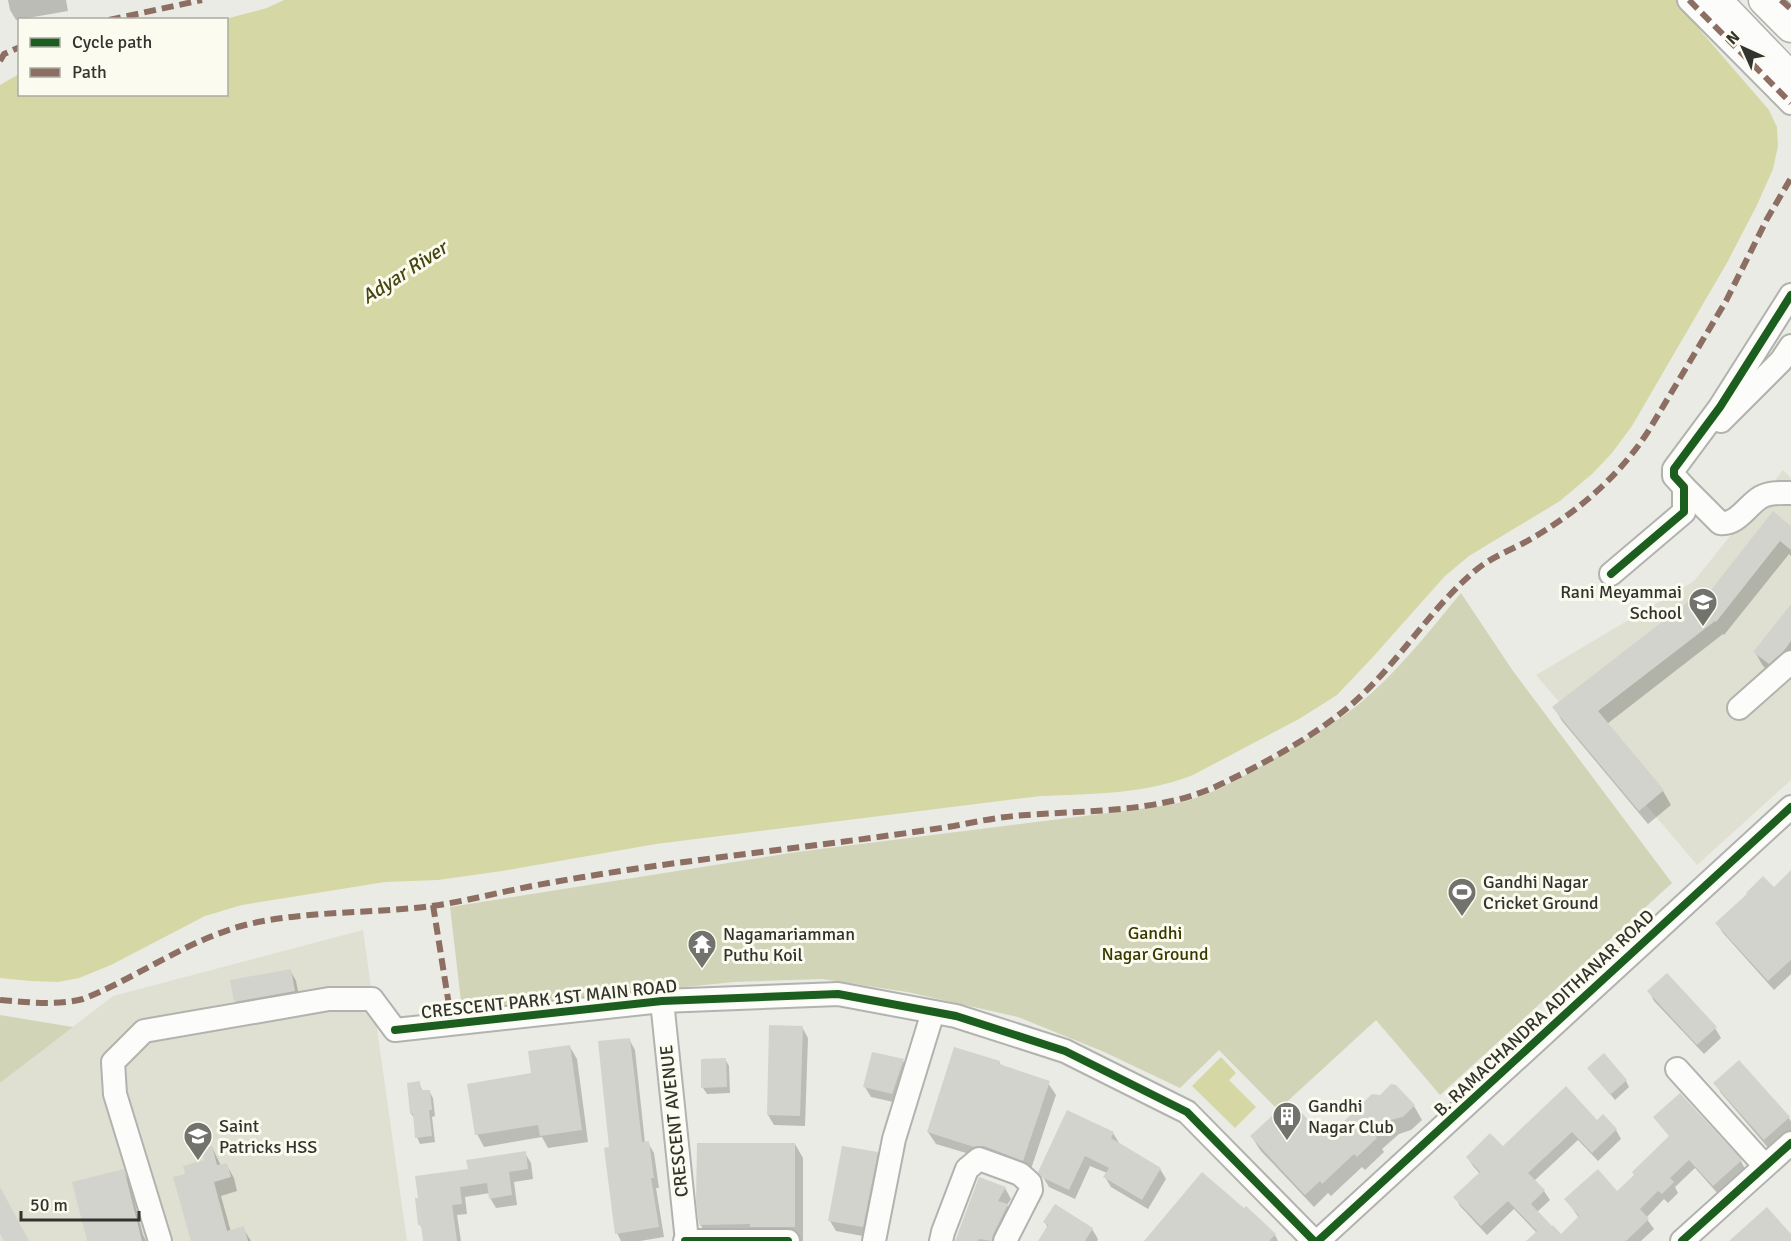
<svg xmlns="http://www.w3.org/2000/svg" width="1791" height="1241" font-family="Signika,sans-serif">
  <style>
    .built { fill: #dfe0d2 }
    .green { fill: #d2d4b7 }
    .water { fill: #d5d8a5 }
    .shadow { fill: #0003 }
    .building { fill: #d3d3ce }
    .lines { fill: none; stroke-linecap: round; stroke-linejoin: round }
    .minor-casing { stroke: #b2b2ae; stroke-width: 26 }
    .major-casing { stroke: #b2b2ae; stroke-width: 33 }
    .minor { stroke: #fcfcfb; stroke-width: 22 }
    .major { stroke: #fcfcfb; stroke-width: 30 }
    .quiet { stroke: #8d6e63; stroke-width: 6; stroke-dasharray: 12 6; stroke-linecap: butt }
    .cycleway-casing { stroke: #fbfcef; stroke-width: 11 }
    .cycleway { stroke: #1b5e20; stroke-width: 8 }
    .labels { text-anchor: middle; stroke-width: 6; stroke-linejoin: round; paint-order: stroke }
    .poi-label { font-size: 18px; fill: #33332e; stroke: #fbfcef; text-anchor: start }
    .park-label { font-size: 18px; fill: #383900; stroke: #fbfcef }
    .street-label { font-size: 18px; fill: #33332e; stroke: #fbfcef }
    .water-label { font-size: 20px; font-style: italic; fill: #454610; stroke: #fbfcef }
  </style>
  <rect width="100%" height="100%" fill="#ebebe5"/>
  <g class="built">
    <polygon points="1783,470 1791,478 1791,780 1697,865 1536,675 1694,581"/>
    <polygon points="363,930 407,1241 0,1241 0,1083 113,996"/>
  </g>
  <g class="green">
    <path d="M1461 593 1513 671 1672 883 1440 1095 1376 1020 1278 1110 1219 1050 1180 1088 1102 1051 1018 1017 907 992 822 979 734 982 462 1010 450 907 797 852 1116 812C1142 808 1169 807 1193 799 1221 790 1249 773 1275 758 1303 741 1333 725 1359 704 1398 672 1429 631 1461 593Z"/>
    <polygon points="0,1015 73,1027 0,1083"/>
  </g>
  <g class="water">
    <path d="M284 0H1717L1699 29 1769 110 1777 127 1778 146 1773 169 1757 205 1728 261 1632 426 1612 453 1592 474 1560 501 1469 556 1445 576 1372 658 1337 695 1299 719 1193 775C1146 794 1092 794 1041 796L656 844 502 871 438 880 385 882 242 905 205 916 111 965 79 978 58 982 30 981 0 978V85L19 74 20 94H226L225 19 267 8Z"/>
    <polygon points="1221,1057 1236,1073 1229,1080 1256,1107 1235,1128 1192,1086"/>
  </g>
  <g class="shadow">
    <polygon points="8,0 66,0 68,11 16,20 10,10"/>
    <polygon points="1791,527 1791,556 1789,554 1724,635 1723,634 1607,724 1663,791 1671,805 1648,824 1562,721 1554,707 1696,612"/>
    <polygon points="1791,606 1791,664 1777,677 1763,666 1755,652"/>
    <polygon points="1791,872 1791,974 1774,990 1723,933 1717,924 1774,889"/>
    <polygon points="290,970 296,981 300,1001 242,1011 236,1001"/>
    <polygon points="1649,991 1715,1028 1721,1038 1704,1054 1654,1001"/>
    <polygon points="802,1027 808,1038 805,1126 774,1125 768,1115"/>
    <polygon points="629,1039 635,1050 645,1143 648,1143 654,1153 659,1188 656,1188 664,1237 640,1241 621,1241 617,1233 611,1148"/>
    <polygon points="570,1047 577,1059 588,1142 548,1148 542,1137 484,1147 477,1134 533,1075"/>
    <polygon points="725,1059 729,1066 730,1093 707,1094 703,1088"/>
    <polygon points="903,1061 909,1071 898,1103 871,1097 865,1087"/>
    <polygon points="999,1062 1002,1067 1048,1083 1056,1095 1030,1172 936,1144 928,1132"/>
    <polygon points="1589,1068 1626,1081 1629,1087 1615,1100"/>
    <polygon points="419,1083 423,1092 429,1091 433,1098 435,1116 432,1117 435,1142 420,1144 417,1137 415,1120 411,1113"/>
    <polygon points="1715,1083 1789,1118 1791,1122 1791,1131 1770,1150 1721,1093"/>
    <polygon points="1680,1095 1741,1161 1746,1171 1719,1195 1695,1168 1675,1187 1678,1193 1668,1203 1664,1199 1646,1218 1654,1229 1641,1241 1528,1241 1537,1233 1514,1209 1487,1235 1460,1206 1455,1197 1480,1174 1473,1166 1467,1157 1597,1122 1603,1116 1616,1130 1621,1139 1598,1161 1578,1140 1534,1181 1544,1191 1550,1200 1537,1212 1561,1236 1579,1218 1566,1199 1617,1193 1636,1175 1670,1137 1655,1117"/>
    <polygon points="1414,1106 1422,1120 1411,1130 1399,1134 1382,1149 1384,1152 1365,1170 1362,1167 1331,1196 1328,1193 1314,1207 1260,1150 1252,1137 1323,1137"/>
    <polygon points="1113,1133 1119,1143 1160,1169 1166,1179 1148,1209 1111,1187 1105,1177 1107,1173 1090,1166 1075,1199 1049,1187 1040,1172"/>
    <polygon points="795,1144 803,1158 803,1241 759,1241 708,1238 700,1224"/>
    <polygon points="212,1147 221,1166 226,1164 234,1178 237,1191 221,1196 231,1232 243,1228 251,1241 192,1241 187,1175 205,1161"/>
    <polygon points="525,1153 531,1163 533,1179 514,1182 517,1205 496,1208 490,1198 490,1193 465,1197 467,1214 457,1215 461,1241 424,1241 423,1230 420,1225 469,1171"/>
    <polygon points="877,1153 883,1164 868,1237 836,1231 830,1221"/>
    <polygon points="123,1170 129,1181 143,1235 146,1241 108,1241"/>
    <polygon points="1005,1188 1011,1199 1007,1205 1013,1216 1000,1241 957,1241"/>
    <polygon points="1045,1222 1092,1229 1098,1239 1097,1241 1040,1241 1048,1228"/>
    <polygon points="1275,1235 1278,1241 1146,1241"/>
  </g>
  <g class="building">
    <polygon points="1773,511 1791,526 1791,550 1780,541 1716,622 1715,621 1598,711 1664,790 1639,811 1552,707 1689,601 1696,609"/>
    <polygon points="1791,604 1791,641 1783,652 1769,664 1753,652"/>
    <polygon points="1791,870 1791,960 1768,981 1715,923 1747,894 1746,893 1763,876 1774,887"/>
    <polygon points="291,969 295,991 234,1002 230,980"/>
    <polygon points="1667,973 1717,1027 1697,1045 1647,991"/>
    <polygon points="769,1025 803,1026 800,1116 767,1115"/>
    <polygon points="630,1038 642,1142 649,1141 654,1178 651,1178 659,1227 615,1234 604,1148 609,1147 598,1041"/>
    <polygon points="570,1045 582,1130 540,1136 538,1125 475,1135 467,1084 531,1073 528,1051"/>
    <polygon points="954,1047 1000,1061 999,1064 1050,1081 1023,1161 984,1146 974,1147 927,1132"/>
    <polygon points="872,1052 904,1059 892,1094 863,1087"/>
    <polygon points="1604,1053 1627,1080 1610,1095 1587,1068"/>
    <polygon points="726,1058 727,1087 701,1088 701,1059"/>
    <polygon points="1739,1060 1790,1117 1764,1140 1713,1083"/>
    <polygon points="420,1081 421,1090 430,1090 432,1110 429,1110 432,1136 415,1138 413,1113 410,1114 407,1083"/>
    <polygon points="1391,1084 1396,1085 1415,1105 1403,1117 1391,1120 1375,1135 1377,1138 1357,1157 1354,1154 1322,1184 1320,1181 1305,1195 1250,1136 1284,1105 1287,1108 1292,1103 1323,1135 1330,1129 1334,1131 1372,1094 1380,1095"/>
    <polygon points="1566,1086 1597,1120 1603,1114 1617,1129 1592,1153 1572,1132 1528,1173 1545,1190 1531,1204 1552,1226 1553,1225 1561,1234 1579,1216 1564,1199 1598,1169 1617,1191 1634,1175 1632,1172 1669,1136 1653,1117 1680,1093 1742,1160 1713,1186 1689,1160 1670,1178 1674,1182 1662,1194 1658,1191 1640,1209 1649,1219 1626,1241 1526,1241 1537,1231 1508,1201 1481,1226 1453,1197 1480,1172 1466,1157 1490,1133 1503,1146"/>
    <polygon points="1067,1110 1114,1132 1111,1138 1161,1168 1142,1200 1103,1177 1109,1168 1085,1156 1069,1190 1041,1177 1038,1172"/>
    <polygon points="697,1143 795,1143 795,1227 750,1227 750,1224 699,1225 696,1201"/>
    <polygon points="212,1146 217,1165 227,1163 231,1177 214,1182 227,1231 244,1226 248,1241 191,1241 173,1177 185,1174 183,1166 204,1160 201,1149"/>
    <polygon points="842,1146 878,1152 863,1227 828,1221"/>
    <polygon points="526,1151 528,1169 509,1172 512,1195 489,1199 487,1183 460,1187 462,1204 452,1205 457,1241 423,1241 421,1225 418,1225 415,1198 418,1198 415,1176 468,1169 466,1160"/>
    <polygon points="124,1169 142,1241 87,1241 72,1182"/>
    <polygon points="1202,1172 1244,1208 1246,1206 1276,1234 1269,1241 1144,1241"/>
    <polygon points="979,1177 1006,1187 998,1201 1008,1204 993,1235 992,1241 979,1239 978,1241 955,1241"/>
    <polygon points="0,1187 29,1241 4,1241 0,1234"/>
    <polygon points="1055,1204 1093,1228 1085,1241 1038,1241 1048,1225 1043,1222"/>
    <polygon points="1767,1207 1791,1234 1791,1241 1729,1241"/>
  </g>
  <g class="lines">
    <g class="minor-casing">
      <g id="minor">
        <polyline points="1689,0 1791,103"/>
        <polyline points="1721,421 1781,361 1791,346"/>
        <path d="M1684 487 1720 523C1738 525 1747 505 1761 497 1770 492 1781 493 1791 493"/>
        <polyline points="1611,574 1684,512 1684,487 1674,476 1674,469 1720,407 1791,295"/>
        <polyline points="1739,708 1791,662"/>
        <polyline points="662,1001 687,1241"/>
        <polyline points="1677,1069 1765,1166"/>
        <polyline points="160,1241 115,1094 113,1062 144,1031 329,999 372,999 395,1030 662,1001 838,994 956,1016 1065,1051 1187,1112 1314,1241"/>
        <polyline points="685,1241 788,1241"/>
        <polyline points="874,1241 894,1139 933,1012"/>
        <polyline points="941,1241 943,1232 967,1169 979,1159 1020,1174 1030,1183 1031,1190 1005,1241"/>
        <polyline points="1318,1241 1791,807"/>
        <polyline points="1682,1241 1791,1143"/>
      </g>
    </g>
    <g class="major-casing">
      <g id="major">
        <polyline points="1716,0 1791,78"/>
        <polyline points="1764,0 1791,27"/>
      </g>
    </g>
    <use href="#minor" class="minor"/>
    <use href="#major" class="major"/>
    <g class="quiet">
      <polyline points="1689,0 1791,103"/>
      <polyline points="1781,0 1791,9"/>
      <polyline points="109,20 202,0"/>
      <polyline points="0,61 4,54 20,47"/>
      <polyline points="433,905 452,1024"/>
      <path d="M0 1000C28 1002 55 1006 83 999 139 977 188 939 249 924 311 910 376 914 439 905 470 900 501 892 532 886 564 880 595 875 627 870 736 854 845 843 954 826 974 822 994 818 1014 816 1079 810 1159 814 1219 785 1266 763 1328 729 1365 692 1404 654 1434 605 1476 570 1494 555 1517 548 1536 536 1581 509 1621 474 1649 430L1726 301 1767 219 1791 178"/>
    </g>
    <g class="cycleway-casing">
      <g id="cycleway">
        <polyline points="1611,574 1684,512 1684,487 1674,476 1674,469 1720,407 1791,295"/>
        <polyline points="395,1030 662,1001 838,994 956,1016 1065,1051 1187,1112 1314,1241"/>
        <polyline points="685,1241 788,1241"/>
        <polyline points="1318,1241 1791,807"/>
        <polyline points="1682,1241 1791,1143"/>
      </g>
    </g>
    <use href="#cycleway" class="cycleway"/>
  </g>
  <defs>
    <g id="university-pin" transform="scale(1.5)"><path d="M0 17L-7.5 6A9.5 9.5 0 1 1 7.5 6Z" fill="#73736e" stroke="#fbfcef"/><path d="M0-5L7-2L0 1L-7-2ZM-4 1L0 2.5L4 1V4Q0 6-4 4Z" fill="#fff"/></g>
    <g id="stadium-pin" transform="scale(1.5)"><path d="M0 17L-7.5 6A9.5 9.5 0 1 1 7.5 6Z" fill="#73736e" stroke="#fbfcef"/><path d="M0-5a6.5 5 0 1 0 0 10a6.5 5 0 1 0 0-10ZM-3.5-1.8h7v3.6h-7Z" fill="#fff"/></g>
    <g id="temple-pin" transform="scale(1.5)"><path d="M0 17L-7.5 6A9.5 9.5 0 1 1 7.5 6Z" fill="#73736e" stroke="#fbfcef"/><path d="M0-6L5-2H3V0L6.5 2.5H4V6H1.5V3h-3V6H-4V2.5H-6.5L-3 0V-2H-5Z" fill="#fff"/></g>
    <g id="building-pin" transform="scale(1.5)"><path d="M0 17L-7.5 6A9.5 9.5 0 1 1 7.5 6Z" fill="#73736e" stroke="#fbfcef"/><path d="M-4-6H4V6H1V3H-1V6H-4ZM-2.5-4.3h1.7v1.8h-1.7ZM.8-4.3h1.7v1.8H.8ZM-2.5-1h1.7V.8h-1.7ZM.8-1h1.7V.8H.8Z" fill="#fff"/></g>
    <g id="school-pin" transform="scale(1.5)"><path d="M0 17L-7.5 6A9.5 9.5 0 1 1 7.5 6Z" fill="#73736e" stroke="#fbfcef"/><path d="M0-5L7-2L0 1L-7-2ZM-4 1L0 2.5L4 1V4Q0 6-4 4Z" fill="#fff"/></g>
  </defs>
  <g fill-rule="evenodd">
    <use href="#university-pin" x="1703" y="602"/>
    <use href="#stadium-pin" x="1462" y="892"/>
    <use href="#temple-pin" x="702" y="944"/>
    <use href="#building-pin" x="1287" y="1116"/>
    <use href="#school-pin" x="198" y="1136"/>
  </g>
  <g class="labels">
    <g class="poi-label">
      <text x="1682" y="598" text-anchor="end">Rani Meyammai<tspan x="1682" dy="21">School</tspan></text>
      <text x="1483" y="888">Gandhi Nagar<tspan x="1483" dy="21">Cricket Ground</tspan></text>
      <text x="723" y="940">Nagamariamman<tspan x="723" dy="21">Puthu Koil</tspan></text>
      <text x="1308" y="1112">Gandhi<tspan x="1308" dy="21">Nagar Club</tspan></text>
      <text x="219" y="1132">Saint<tspan x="219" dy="21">Patricks HSS</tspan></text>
    </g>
    <g class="park-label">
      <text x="1155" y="939">Gandhi<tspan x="1155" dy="21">Nagar Ground</tspan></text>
    </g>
    <g class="street-label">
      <text transform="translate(549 999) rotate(-6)" y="6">CRESCENT PARK 1ST MAIN ROAD</text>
      <text transform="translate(1544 1013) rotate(-43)" y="6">B. RAMACHANDRA ADITHANAR ROAD</text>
      <text transform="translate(674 1121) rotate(-96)" y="6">CRESCENT AVENUE</text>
    </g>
    <g class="water-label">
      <text transform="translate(404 272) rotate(-33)" y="7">Adyar River</text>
    </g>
  </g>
  <rect x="18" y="18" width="210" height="78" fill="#fbfcef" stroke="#abaca2" stroke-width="1.5"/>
  <rect x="30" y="38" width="30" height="9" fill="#1b5e20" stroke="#abaca2" stroke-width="1.5"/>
  <text x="72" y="48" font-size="18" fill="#33332e">Cycle path</text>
  <rect x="30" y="68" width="30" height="9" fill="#8d6e63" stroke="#abaca2" stroke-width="1.5"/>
  <text x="72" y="78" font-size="18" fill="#33332e">Path</text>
  <g transform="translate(1743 48) rotate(315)" stroke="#fbfcef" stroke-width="4.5" paint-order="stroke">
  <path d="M0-4.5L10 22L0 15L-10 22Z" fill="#33332e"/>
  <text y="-9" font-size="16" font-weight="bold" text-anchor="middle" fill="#33332e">N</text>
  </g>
  <path d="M21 1211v9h118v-9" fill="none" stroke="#33332e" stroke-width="3"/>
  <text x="30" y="1211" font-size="18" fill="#33332e" stroke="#fbfcef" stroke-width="4.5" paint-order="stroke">50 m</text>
</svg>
